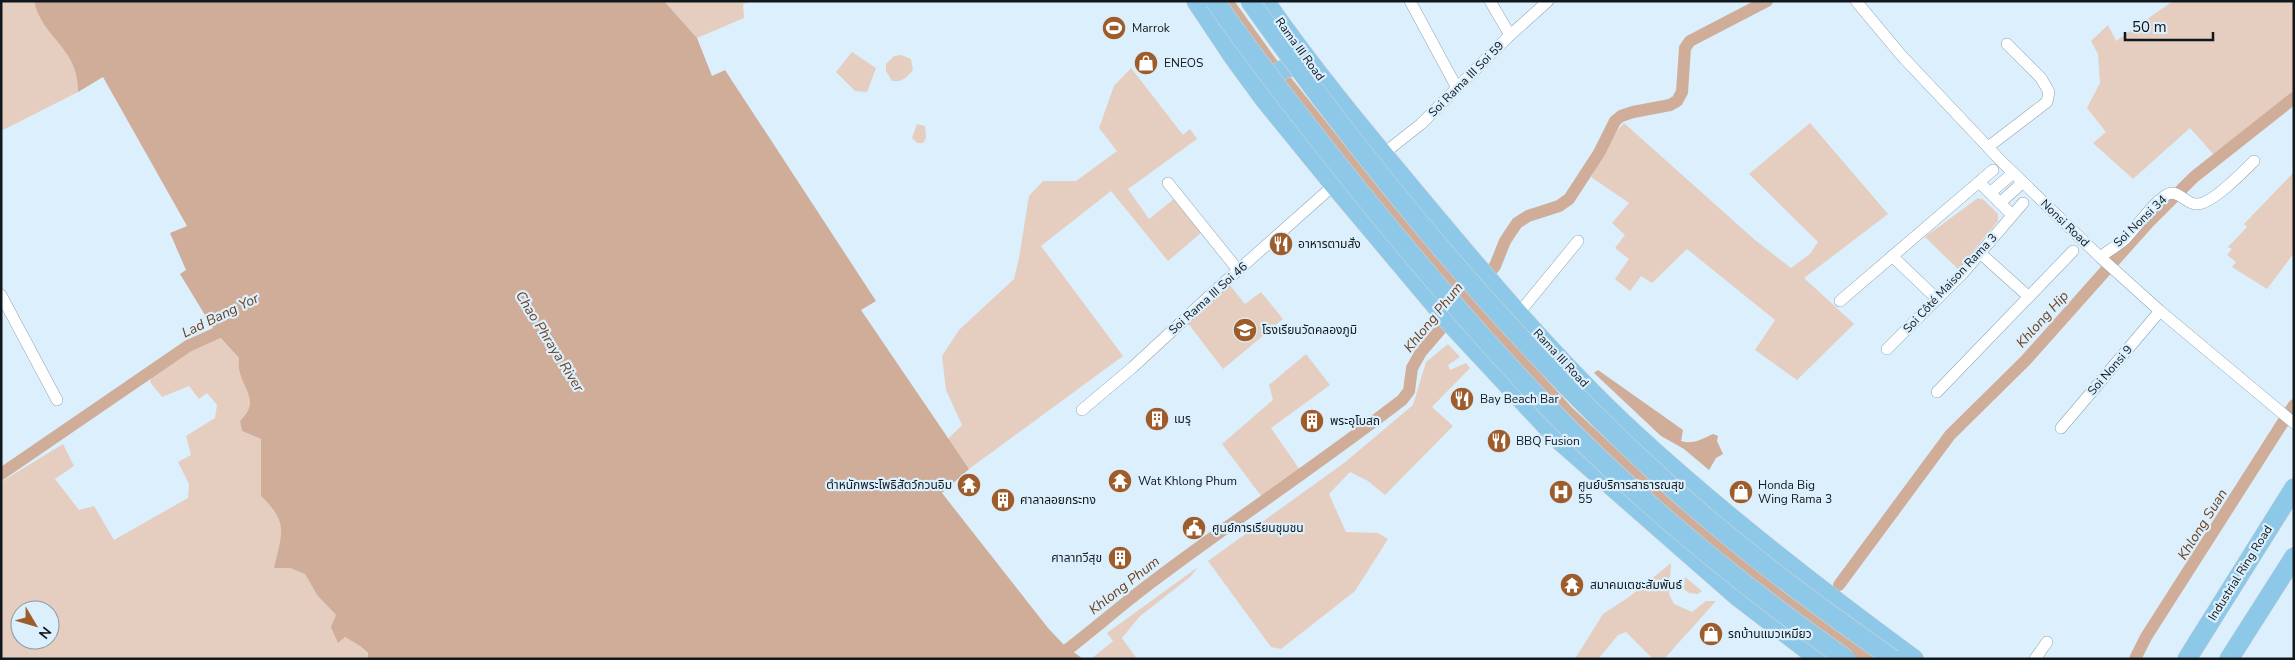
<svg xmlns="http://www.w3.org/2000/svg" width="2295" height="660" font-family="'Nunito Sans','Noto Sans Thai',sans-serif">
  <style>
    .green { fill: #e5cec0; fill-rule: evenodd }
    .water { fill: #cfad98 }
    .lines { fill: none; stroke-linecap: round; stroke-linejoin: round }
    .canal { stroke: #cfad98; stroke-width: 12 }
    .street-casing { stroke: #91a4b0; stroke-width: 12 }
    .primary-casing { stroke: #d4d5d6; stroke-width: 20 }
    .street { stroke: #fff; stroke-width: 11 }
    .primary { stroke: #8ec8e9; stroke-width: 19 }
    .primary-bridge-casing { stroke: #d4d5d6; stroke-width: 20; stroke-linecap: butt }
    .primary-bridge { stroke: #8ec8e9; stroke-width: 19 }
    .labels { text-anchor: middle; stroke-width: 4.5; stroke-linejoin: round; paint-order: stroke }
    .poi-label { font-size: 12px; fill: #11181d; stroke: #dbeffd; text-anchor: start }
    .street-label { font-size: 12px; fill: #11181d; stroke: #dbeffd }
    .water-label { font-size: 14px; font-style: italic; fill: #6d3f1e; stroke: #dbeffd }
  </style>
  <rect width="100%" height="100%" fill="#dbeffd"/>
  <g class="green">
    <path d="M1 1H34C41 37 79 48 78 92L1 131Z"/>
    <polygon points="664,1 753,1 743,4 744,18 697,38"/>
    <polygon points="2173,1 2294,1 2294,93 2278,108 2215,156 2190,128 2133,179 2093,143 2106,132 2087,108 2100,83 2098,54 2091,41 2108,25 2116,41"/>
    <polygon points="852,52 876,68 867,92 855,91 836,72"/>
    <path d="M901 55 911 59 913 70C906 78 903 82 892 81L886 71V64L894 56Z"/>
    <polygon points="1131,68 1183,135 1190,129 1197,139 1128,189 1149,219 1174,199 1202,232 1168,261 1111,191 1041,246 1123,356 969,469 948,439 962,425 946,390 942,356 959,330 1014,279 1019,258 1029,196 1043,181 1076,181 1117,151 1099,128 1114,86"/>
    <polygon points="1624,123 1755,240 1791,268 1810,254 1818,242 1749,174 1810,123 1888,214 1804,278 1854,324 1797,380 1755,350 1775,320 1687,249 1652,283 1641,276 1630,291 1615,279 1629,259 1615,248 1625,235 1612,223 1629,203 1591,177 1617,131"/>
    <polygon points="917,124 925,126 926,138 923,143 917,143 912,138"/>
    <polygon points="2294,172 2294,253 2267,289 2232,267 2236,262 2227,255 2232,249 2228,247 2247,227 2244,224"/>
    <polygon points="1978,198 1984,200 1998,214 1998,221 1958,269 1925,237"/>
    <polygon points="1229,284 1245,304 1261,292 1283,319 1223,369 1187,322"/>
    <path d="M219 337 239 358 251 400 249 412 240 421 242 431 261 439V496C289 523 283 533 274 568H290L305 574 317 595 336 615 338 642 345 637 360 646 368 654V659H1V482L63 444 74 466 55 479 79 510 94 506 114 540 188 498 189 484 178 462 191 455 186 436 215 418 217 405 207 393 199 399 189 386 162 397 150 382 152 376 179 356ZM20 610H50V640H20Z"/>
    <polygon points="1448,344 1460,357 1448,365 1450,370 1466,363 1470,368 1432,407 1453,426 1385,495 1368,481 1350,472 1329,494 1346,532 1378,533 1388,539 1355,591 1281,649 1271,647 1208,561 1344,463 1413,405 1426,362"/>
    <polygon points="1306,354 1330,385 1271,428 1300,470 1262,497 1222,444 1273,400 1269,385"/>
    <polygon points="1671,563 1669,594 1674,604 1692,612 1706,601 1716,601 1664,659 1653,659 1626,632 1618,635 1598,659 1575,659 1603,614 1629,597"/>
    <polygon points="1198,567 1190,577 1139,617 1122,638 1137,659 1091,659 1113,641 1107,633"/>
    <polygon points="1685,577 1702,591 1698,594 1689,593 1684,589"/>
  </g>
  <g class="water">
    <path d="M34 1H664L697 38 712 76 725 70 876 301 861 310 969 469 942 493 1048 628 1064 645 1083 659H368V653L360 646 345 637 338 643 331 627 336 615 317 595 305 574 290 568H274C282 533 289 523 261 496V439L242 431 240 421C265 397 235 386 239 358L216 333 180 274 186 270 170 233 187 226 103 77 78 92C79 48 41 37 34 1Z"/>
    <path d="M1598 370 1683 430 1681 441C1693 445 1702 439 1713 434L1718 436 1717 441 1723 454 1716 458 1709 470 1684 449 1661 436 1594 373Z"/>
  </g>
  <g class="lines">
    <g class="canal">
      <polyline points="1227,1 1270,61 1384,204 1466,300 1569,413 1670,507 1782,598 1868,659"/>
      <polyline points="1,474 188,346 230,327"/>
      <polyline points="1839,585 1950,435 2025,361 2148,223 2194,177 2294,98"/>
      <path d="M1055 659C1089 634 1122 604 1156 579 1237 518 1322 462 1402 400L1409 391 1412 368 1421 352 1495 266 1505 241 1517 223 1528 216 1559 206 1569 199 1599 153 1615 121 1621 116 1633 112 1670 105 1677 101 1682 92 1685 48 1690 41 1767 1"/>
      <polyline points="2135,659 2146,637 2294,405"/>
    </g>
    <g class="street-casing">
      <g id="street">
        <polyline points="1410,1 1457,88"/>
        <polyline points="1490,1 1510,35"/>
        <polyline points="1856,1 1901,55 2001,161 2100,257 2160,311 2294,423"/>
        <polyline points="1988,147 2047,102 2049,92 2041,78 2007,44"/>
        <polyline points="1383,154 1421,124 1508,37 1548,1"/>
        <polyline points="1979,182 2012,215"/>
        <polyline points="1168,183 1238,270"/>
        <polyline points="1990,193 2013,173"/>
        <polyline points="2000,203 2023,182"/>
        <polyline points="1980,253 2029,297"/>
        <polyline points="1892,256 1937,299"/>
        <path d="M2100 257C2108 251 2117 246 2125 239 2138 226 2153 202 2168 194 2178 189 2186 204 2196 204 2210 206 2244 171 2254 161"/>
        <polyline points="1,295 57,400"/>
        <polyline points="1840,301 1993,170"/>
        <polyline points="1519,313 1578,241"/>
        <polyline points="1887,349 1963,273 2023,203"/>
        <polyline points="1937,392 2073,251"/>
        <polyline points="1082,410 1133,367 1217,289 1334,185"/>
        <polyline points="2061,428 2160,311"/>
        <polyline points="2035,659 2047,642"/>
      </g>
    </g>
    <g class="primary-casing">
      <g id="primary">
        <polyline points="1196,1 1234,58 1264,99 1334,185 1450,323 1560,441 1738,597 1819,659"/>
        <path d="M1265 1C1314 72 1369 137 1424 203 1490 282 1558 363 1634 433 1723 515 1817 588 1914 659"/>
        <path d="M1266 93C1274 68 1287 64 1312 68"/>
        <polyline points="2187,659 2294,488"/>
        <polyline points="2229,659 2294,557"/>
      </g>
    </g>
    <use href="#street" class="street"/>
    <use href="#primary" class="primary"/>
    <g class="primary-bridge-casing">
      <g id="primary-bridge">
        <path d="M1215 1C1265 73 1319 141 1374 209 1429 276 1484 341 1544 403 1635 498 1738 583 1846 659"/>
        <path d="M1250 1C1372 174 1509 339 1666 482 1737 547 1814 604 1893 659"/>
      </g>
    </g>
    <use href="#primary-bridge" class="primary-bridge"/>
  </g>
  <defs>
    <g id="stadium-disc" transform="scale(1.25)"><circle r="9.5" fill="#9f5c2b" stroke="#dbeffd"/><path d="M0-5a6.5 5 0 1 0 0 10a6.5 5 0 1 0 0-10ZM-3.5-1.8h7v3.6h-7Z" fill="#fff"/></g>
    <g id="shop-disc" transform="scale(1.25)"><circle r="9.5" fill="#9f5c2b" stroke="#dbeffd"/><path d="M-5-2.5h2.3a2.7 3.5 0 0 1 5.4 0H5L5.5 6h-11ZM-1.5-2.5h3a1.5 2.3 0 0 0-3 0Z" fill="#fff"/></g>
    <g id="restaurant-disc" transform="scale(1.25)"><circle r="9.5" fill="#9f5c2b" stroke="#dbeffd"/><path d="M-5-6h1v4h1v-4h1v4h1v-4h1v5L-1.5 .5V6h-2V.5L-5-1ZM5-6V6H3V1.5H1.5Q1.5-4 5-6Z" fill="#fff"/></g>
    <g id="school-disc" transform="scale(1.25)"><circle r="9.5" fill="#9f5c2b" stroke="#dbeffd"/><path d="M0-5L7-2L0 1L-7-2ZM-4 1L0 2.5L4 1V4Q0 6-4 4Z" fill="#fff"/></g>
    <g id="building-disc" transform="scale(1.25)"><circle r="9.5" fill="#9f5c2b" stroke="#dbeffd"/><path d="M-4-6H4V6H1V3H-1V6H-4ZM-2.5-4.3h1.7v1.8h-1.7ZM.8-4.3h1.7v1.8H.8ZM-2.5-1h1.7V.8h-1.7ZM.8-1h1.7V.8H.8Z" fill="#fff"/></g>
    <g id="temple-disc" transform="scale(1.25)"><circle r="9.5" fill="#9f5c2b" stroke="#dbeffd"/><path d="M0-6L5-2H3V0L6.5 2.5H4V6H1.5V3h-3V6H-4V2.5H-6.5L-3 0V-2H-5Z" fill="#fff"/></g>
    <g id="hospital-disc" transform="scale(1.25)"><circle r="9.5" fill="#9f5c2b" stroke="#dbeffd"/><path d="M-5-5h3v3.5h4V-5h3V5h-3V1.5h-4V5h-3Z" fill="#fff"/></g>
    <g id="civic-disc" transform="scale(1.25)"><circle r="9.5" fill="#9f5c2b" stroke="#dbeffd"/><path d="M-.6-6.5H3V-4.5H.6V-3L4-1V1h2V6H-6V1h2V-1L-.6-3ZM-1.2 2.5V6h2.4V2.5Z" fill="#fff"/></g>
  </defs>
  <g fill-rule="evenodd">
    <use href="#stadium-disc" x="1114" y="28"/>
    <use href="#shop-disc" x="1146" y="63"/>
    <use href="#restaurant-disc" x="1281" y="244"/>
    <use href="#school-disc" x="1245" y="330"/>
    <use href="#restaurant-disc" x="1462" y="399"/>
    <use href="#building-disc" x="1157" y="419"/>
    <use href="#building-disc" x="1312" y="421"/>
    <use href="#restaurant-disc" x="1499" y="441"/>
    <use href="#temple-disc" x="1120" y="481"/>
    <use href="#temple-disc" x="969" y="485"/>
    <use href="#hospital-disc" x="1561" y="492"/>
    <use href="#shop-disc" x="1741" y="492"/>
    <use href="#building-disc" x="1003" y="500"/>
    <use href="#civic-disc" x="1194" y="528"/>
    <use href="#building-disc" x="1120" y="558"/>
    <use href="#temple-disc" x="1572" y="585"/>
    <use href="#shop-disc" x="1711" y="634"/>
  </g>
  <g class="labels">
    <g class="poi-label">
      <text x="1132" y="32">Marrok</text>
      <text x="1164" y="67">ENEOS</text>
      <text x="1298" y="248">อาหารตามสั่ง</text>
      <text x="1262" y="334">โรงเรียนวัดคลองภูมิ</text>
      <text x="1480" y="403">Bay Beach Bar</text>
      <text x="1174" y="423">เมรุ</text>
      <text x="1330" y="425">พระอุโบสถ</text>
      <text x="1516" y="445">BBQ Fusion</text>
      <text x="1138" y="485">Wat Khlong Phum</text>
      <text x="952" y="489" text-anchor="end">ตำหนักพระโพธิสัตว์กวนอิม</text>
      <text x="1578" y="489">ศูนย์บริการสาธารณสุข<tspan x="1578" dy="14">55</tspan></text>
      <text x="1758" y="489">Honda Big<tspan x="1758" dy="14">Wing Rama 3</tspan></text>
      <text x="1020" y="504">ศาลาลอยกระทง</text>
      <text x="1212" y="532">ศูนย์การเรียนชุมชน</text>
      <text x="1102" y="562" text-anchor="end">ศาลาทวีสุข</text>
      <text x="1590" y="589">สมาคมเตชะสัมพันธ์</text>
      <text x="1728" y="638">รถบ้านแมวเหมียว</text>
    </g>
    <g class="street-label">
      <text transform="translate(1300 49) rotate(54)" y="4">Rama III Road</text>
      <text transform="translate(1466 79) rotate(-45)" y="4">Soi Rama III Soi 59</text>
      <text transform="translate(2140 221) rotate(-44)" y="4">Soi Nonsi 34</text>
      <text transform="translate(2065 223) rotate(44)" y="4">Nonsi Road</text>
      <text transform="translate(1950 283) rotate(-47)" y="4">Soi Côté Maison Rama 3</text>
      <text transform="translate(1208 298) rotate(-42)" y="4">Soi Rama III Soi 46</text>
      <text transform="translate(1561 358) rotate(47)" y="4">Rama III Road</text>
      <text transform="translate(2110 370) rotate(-49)" y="4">Soi Nonsi 9</text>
      <text transform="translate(2240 573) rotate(-58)" y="4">Industrial Ring Road</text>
    </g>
    <g class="water-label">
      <text transform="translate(220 315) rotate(-26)" y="5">Lad Bang Yor</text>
      <text transform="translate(1433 317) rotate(-51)" y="5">Khlong Phum</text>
      <text transform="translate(2042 319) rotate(-48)" y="5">Khlong Hip</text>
      <text transform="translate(550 341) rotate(58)" y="5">Chao Phraya River</text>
      <text transform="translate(2202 524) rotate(-58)" y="5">Khlong Suan</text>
      <text transform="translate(1124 585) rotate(-38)" y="5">Khlong Phum</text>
    </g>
  </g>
  <rect width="2295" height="660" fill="none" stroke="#11181d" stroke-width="5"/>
  <g transform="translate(35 625) rotate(128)"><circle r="24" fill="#dbeffd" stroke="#8a99a3"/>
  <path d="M0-4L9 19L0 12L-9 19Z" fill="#9f5c2b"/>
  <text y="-8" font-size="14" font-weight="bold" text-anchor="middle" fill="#11181d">N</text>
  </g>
  <path d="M2125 32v8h88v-8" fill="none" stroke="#11181d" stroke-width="2.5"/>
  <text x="2132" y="32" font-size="15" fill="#11181d" stroke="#dbeffd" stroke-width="4" paint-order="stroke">50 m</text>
</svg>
